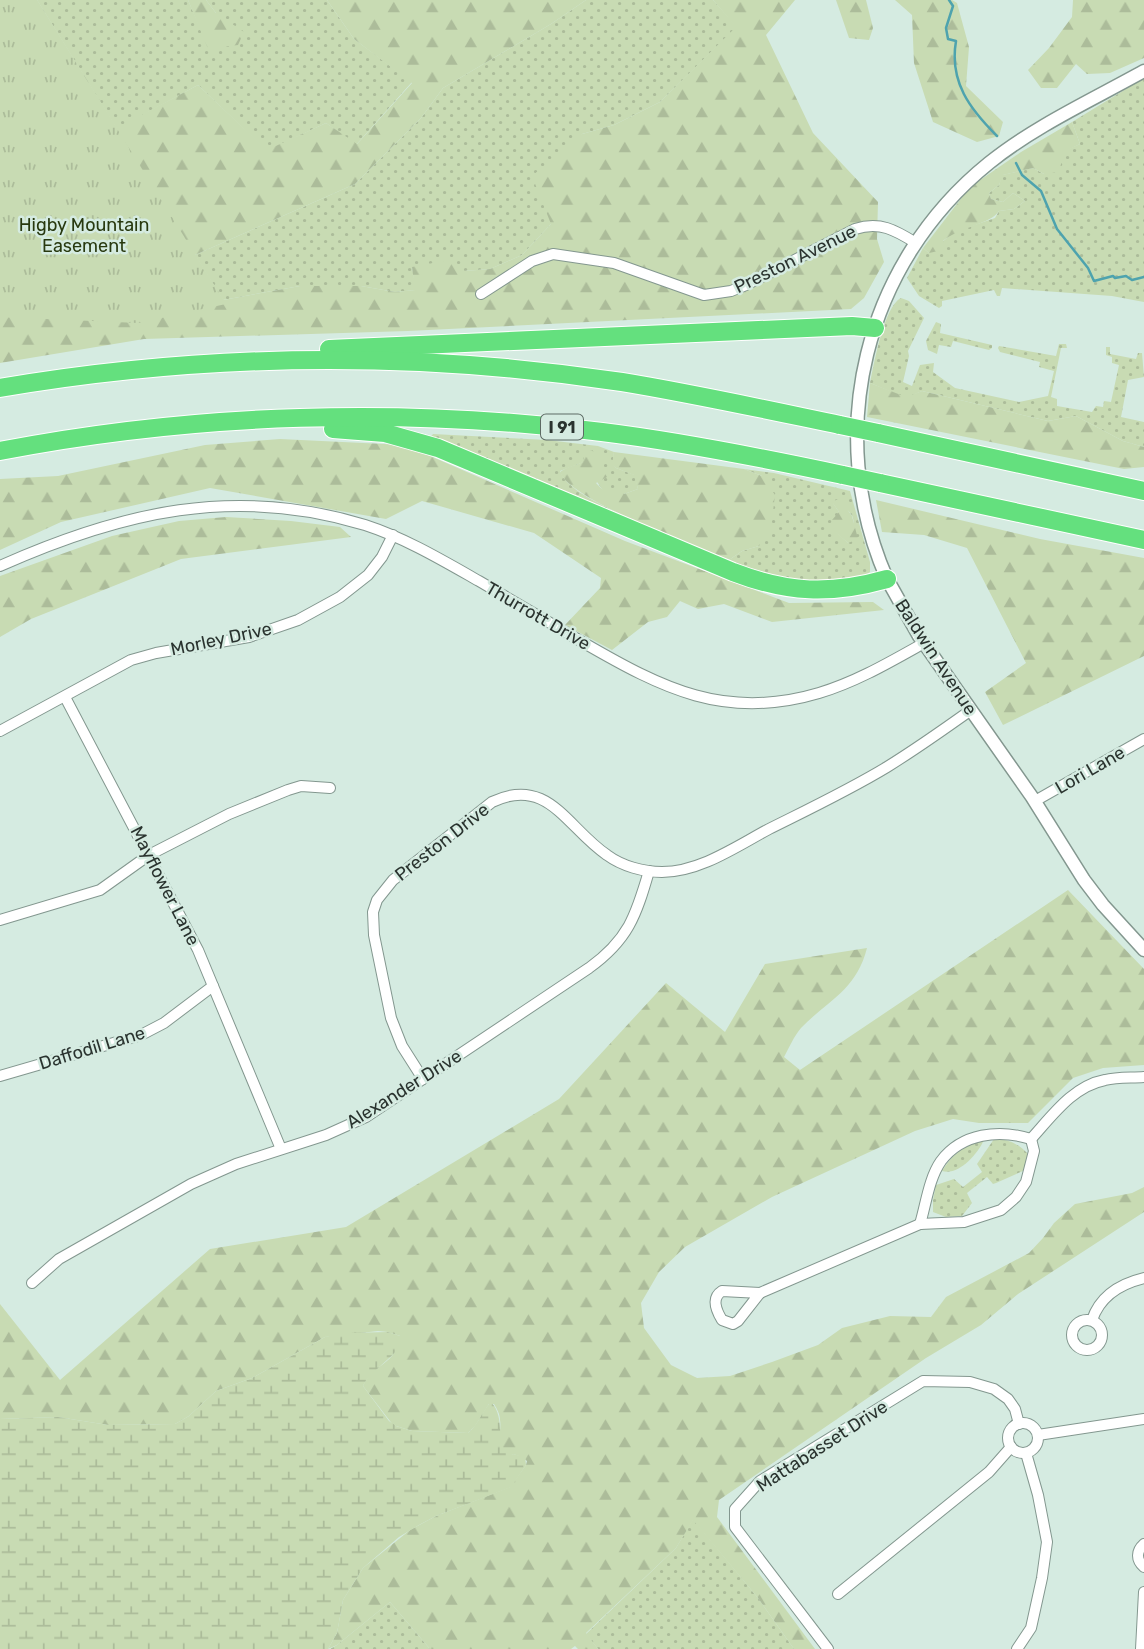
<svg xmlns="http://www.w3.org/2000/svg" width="1144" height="1649" font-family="Rubik,sans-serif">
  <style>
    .grass { fill: url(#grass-dots); fill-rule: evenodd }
    .forest { fill: url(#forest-firs) }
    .wetland { fill: url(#wetland-marsh) }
    .park { fill: url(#park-tufts) }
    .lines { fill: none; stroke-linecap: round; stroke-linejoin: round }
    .stream { stroke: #4ea3ae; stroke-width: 2.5 }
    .minor-casing { stroke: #83978f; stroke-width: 12 }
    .tertiary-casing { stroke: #83978f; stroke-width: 15 }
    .secondary-casing { stroke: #83978f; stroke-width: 15 }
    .motorway-casing { stroke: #fff; stroke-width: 20 }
    .minor { stroke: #fff; stroke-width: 10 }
    .tertiary { stroke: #fff; stroke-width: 12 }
    .secondary { stroke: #fff; stroke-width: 12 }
    .motorway { stroke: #64e07e; stroke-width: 18 }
    .motorway-bridge-casing { stroke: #fff; stroke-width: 20; stroke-linecap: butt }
    .motorway-bridge { stroke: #64e07e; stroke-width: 18 }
    .labels { text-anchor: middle; stroke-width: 5; stroke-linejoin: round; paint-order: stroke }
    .shield { fill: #d5ebe1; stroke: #5d6a64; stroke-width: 2 }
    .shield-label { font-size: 16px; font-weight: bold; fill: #2a332f }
    .park-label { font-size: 18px; fill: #28390f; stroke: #d5ebe1 }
    .street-label { font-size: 18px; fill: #2a332f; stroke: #d5ebe1 }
  </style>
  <defs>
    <pattern id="grass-dots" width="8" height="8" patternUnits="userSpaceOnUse" patternTransform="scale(1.75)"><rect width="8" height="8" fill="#c8dbb3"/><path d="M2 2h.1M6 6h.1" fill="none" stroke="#acbc9a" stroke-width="1.8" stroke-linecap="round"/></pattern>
    <pattern id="forest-firs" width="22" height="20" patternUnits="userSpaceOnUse" patternTransform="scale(1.75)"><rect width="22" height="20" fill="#c8dbb3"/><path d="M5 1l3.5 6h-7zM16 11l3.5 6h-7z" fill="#acbc9a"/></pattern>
    <pattern id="wetland-marsh" width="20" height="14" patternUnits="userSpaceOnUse" patternTransform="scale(1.75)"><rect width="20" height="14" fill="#c8dbb3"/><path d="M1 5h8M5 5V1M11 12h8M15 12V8" fill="none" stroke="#acbc9a"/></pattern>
    <pattern id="park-tufts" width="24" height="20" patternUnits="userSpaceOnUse" patternTransform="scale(1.75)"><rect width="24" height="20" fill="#c8dbb3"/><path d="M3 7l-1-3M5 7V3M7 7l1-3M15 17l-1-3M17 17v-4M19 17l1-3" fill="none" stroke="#acbc9a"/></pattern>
  </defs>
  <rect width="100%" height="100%" fill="#d5ebe1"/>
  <g class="grass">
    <polygon points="37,0 188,0 209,48 216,13 206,0 327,0 354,39 412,82 356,145 326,123 267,151 198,85 117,129"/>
    <polygon points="586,0 713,0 737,27 660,102 614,125 582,134 551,224 522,255 490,269 464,271 412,267 416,290 395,292 361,286 300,286 223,300 195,255 355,184 421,118 443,88 551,24"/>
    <polygon points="1144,78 1144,302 1112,296 1002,288 1000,296 997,296 994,290 942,301 942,306 939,308 919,296 907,278 923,248 929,253 954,232 995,218 999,211 1014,209 1025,201 1013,193 1003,202 991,199 989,193 999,185 1002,175 1033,168 1044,174 1064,151 1080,144 1072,122"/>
    <path d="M901 298 909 301 924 318 908 351 909 356 903 382 912 386 920 365 934 363 933 372 955 388 1019 402 1048 396 1054 371 1039 367 1040 362 1000 352 998 348 999 346 1056 356 1059 344H1066L1067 348H1061L1051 397 1057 399V406L1092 412 1096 406 1103 407 1104 401 1111 402 1119 365 1112 363V357L1106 355V347H1110V354L1136 359 1138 353H1142L1144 377 1128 380 1121 417 1144 422V447L1123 441 1076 416 1048 421 922 391 906 398 870 383C874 364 884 306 901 298Z"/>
    <polygon points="936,322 941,324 940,333 992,345 992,348 989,350 953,341 951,347 939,345 937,354 928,350 926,341"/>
    <path d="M433 434 547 440 598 446 614 452 613 464 616 468 635 475 638 489 624 494 603 491 584 462 560 471C568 494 622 514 644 524L641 525 429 439Z"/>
    <path d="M744 469 774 473 850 491 870 562V572C859 581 848 580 834 581 792 584 767 577 729 560L742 551 759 546 762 476ZM833 503C857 512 857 520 848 543L834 530 839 512Z"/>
    <path d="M994 1139C1009 1139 1019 1144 1029 1155L1025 1170 996 1183 993 1184 987 1177 967 1193 972 1203 962 1216 946 1217 933 1212V1200L936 1185 954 1179 963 1187 982 1172 977 1164Z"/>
    <path d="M984 1140C977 1155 958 1176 942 1171 952 1154 965 1145 984 1140Z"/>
    <polygon points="693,1519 758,1598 794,1649 598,1649 586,1634 676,1548"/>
    <polygon points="390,1602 430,1649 330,1649 337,1645"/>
  </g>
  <g class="forest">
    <polygon points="0,0 37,0 117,128 198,85 267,150 326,123 357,144 412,83 354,39 327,0 586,0 551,24 443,88 421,118 355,184 195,255 223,300 300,286 361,286 395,292 415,290 412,267 449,260 464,271 490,269 522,255 551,224 532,176 582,134 614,125 660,102 736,27 713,0 795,0 766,35 813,133 878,202 877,239 884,262 864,298 851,309 408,331 144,339 0,363"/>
    <polygon points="188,0 206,0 216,13 244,32 238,45 208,49"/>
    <polygon points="836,0 866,0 873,28 869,40 849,38"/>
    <polygon points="895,0 952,0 957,3 969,47 966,86 1003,122 999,136 977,142 933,122 914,63 912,15"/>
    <polygon points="1073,0 1144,0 1144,58 1110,73 1087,74 1076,64 1057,88 1041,88 1028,70 1049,48 1072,17"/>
    <path d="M1072 122 1080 144 1064 152 1059 172 1044 174 1033 168 1003 175 999 185 989 193 991 199 1003 202 1013 193 1025 201 1014 209 999 211C991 224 959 227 943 241V250L929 253 923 248 970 187 1021 152Z"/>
    <polygon points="870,383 906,397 922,391 1048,421 1076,416 1123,441 1144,447 1144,467 1124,469 867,417"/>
    <polygon points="280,439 405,445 625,541 789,603 873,602 884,610 772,622 724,604 698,609 680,601 667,617 648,622 612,650 565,625 600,588 601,578 534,533 422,501 386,519 210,488 61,522 0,550 0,479 58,476 205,445"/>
    <path d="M591 450 601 457 607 477 596 483 603 490 618 487 624 494 638 489 634 475 616 468 612 464 614 452 744 469 762 476 775 495 771 528 759 546 742 551 729 560C696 546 570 500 560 472 568 466 575 466 583 462L584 454Z"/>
    <polygon points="840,498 849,502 847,509 852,516 858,539 848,543 834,531 832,520 839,512 832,502"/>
    <polygon points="876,500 1040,539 1144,558 1144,656 1003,725 985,692 1026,663 967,548 924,535 882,532"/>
    <polygon points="226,517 291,521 340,527 351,537 181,559 31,619 0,637 0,576 112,536 179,521"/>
    <path d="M1068 890 1144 969V1065L1103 1068 1073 1078 1028 1123H979L953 1119 915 1131 772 1197 685 1247 659 1272 641 1303 644 1328 671 1365 697 1378 730 1376 772 1362 818 1345 842 1328 890 1316 931 1317 946 1297 1029 1253 1043 1238 1054 1223 1075 1204 1132 1193 1144 1187V1212L1018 1294 981 1325 926 1358 719 1500 717 1517 815 1649H794L758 1598 693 1520 676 1548 586 1633 598 1649H578L575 1646 571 1649H430L390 1602 337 1645 328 1649 337 1633 343 1600 363 1568 410 1530 436 1516 510 1487 526 1465 527 1461C516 1452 514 1457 506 1453 495 1446 502 1430 500 1420 500 1414 497 1409 494 1404H489L475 1426 468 1433 412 1431 393 1425 363 1386C373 1363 397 1365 400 1336L388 1332 378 1331 325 1337 252 1378 216 1391 189 1416 175 1424 108 1425 58 1417 0 1419V1304L60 1380 210 1249 346 1227 559 1099 666 983 725 1032 765 964 867 948C856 991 828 1000 801 1028 794 1036 789 1048 784 1057L800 1070Z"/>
  </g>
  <path class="wetland" d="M388 1332 400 1336 404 1341C394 1358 370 1371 363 1386L389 1421 396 1426 412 1431 468 1433C478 1425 482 1411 491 1402 507 1418 494 1447 508 1453 513 1455 520 1455 525 1456L526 1465 511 1487 436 1516 419 1525 399 1537 363 1568 343 1600 337 1633 328 1649H0V1419L58 1417 108 1425 175 1424 189 1416 216 1391 252 1378 325 1337 344 1333Z"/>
  <polygon class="park" points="0,0 37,0 226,304 138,323 0,317"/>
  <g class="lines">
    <g class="stream">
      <path d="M949 0 953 6 946 28 948 39 956 41C949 82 970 109 997 136"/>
      <polyline points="1016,163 1022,175 1041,191 1057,229 1088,268 1094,281 1113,276 1115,278 1126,276 1132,280 1144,277"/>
    </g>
    <g class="minor-casing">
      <g id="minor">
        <path d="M481 294 532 261 553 254 614 263 704 295 731 291 746 285 855 229C880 221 895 230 916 243"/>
        <path d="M0 566C121 512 235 485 365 525 405 538 442 560 479 581 514 602 549 622 584 643 662 688 725 721 819 693 856 682 890 662 924 643"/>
        <polyline points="65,697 198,950 281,1149"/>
        <polyline points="0,731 131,660 156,653 249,637 298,620 340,597 368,575 382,557 393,535"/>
        <polyline points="1035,801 1144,739"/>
        <polyline points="0,920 100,890 149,855 229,814 288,790 301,786 330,788"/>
        <polyline points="0,1076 141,1035 164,1023 213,986"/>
        <path d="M423 1079 402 1046 391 1018 374 935 373 912 377 900 393 880 492 802C548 775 567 828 607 855 622 866 643 872 662 872 700 872 737 846 769 829 809 809 849 790 887 767 916 749 943 730 971 710"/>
        <path d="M1031 1139C1052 1116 1073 1086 1105 1080 1117 1077 1131 1078 1144 1077"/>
        <path d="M920 1224C926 1204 929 1178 941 1161 962 1133 999 1129 1031 1139"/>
        <path d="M32 1283 59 1259 191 1184 236 1164 326 1135 366 1117 589 968C628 940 636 916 649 871"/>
        <path d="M722 1291 760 1293 738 1321 733 1324 722 1320C716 1310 711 1298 722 1291Z"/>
        <polyline points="760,1293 920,1224 964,1222 1001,1210 1016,1197 1026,1182 1034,1151 1031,1139"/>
        <path d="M1092 1320C1100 1296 1119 1284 1144 1278"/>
        <circle cx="1087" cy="1335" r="15"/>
        <circle cx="1023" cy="1438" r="15"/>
        <polyline points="1038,1435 1144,1419"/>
        <path d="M1144 1544C1136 1551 1136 1560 1144 1567"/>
        <polyline points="838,1594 989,1472 1011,1447"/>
        <polyline points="828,1649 735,1527 735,1509 760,1481 923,1381 970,1382 994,1389 1008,1399 1015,1409 1019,1424"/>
        <polyline points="1017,1649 1031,1628 1042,1578 1047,1542 1038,1495 1026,1453"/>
        <polyline points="1141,1649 1144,1592"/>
      </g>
    </g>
    <g class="tertiary-casing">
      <polyline id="tertiary" points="887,579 919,636 1032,797 1084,880 1103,905 1144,950"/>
    </g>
    <g class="secondary-casing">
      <path id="secondary" d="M887 579C823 433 864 264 989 163 1035 126 1092 100 1144 71"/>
    </g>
    <g class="motorway-casing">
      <g id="motorway">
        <polyline points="329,349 852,326 875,328"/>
        <path d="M0 388C205 353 416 351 622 382 695 394 768 410 840 425"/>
        <path d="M333 429 385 433 438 448 733 572C788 593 830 595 887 579"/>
        <polyline points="878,433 1144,491"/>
        <path d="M0 451C197 413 403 407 602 432 683 442 763 458 843 475"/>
        <polyline points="880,483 1144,540"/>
      </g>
    </g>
    <use href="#minor" class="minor"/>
    <use href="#tertiary" class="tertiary"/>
    <use href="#secondary" class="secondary"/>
    <use href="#motorway" class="motorway"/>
    <g class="motorway-bridge-casing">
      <g id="motorway-bridge">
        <polyline points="840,425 878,433"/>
        <polyline points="843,475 880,483"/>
      </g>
    </g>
    <use href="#motorway-bridge" class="motorway-bridge"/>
  </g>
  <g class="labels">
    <rect class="shield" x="541" y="414.5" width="42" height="25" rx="5"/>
    <g class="shield-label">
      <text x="562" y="433">I 91</text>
    </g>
    <g class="park-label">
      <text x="84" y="231">Higby Mountain<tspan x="84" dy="21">Easement</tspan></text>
    </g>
    <g class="street-label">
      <text transform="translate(795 259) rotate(-26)" y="6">Preston Avenue</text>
      <text transform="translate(538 616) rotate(30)" y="6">Thurrott Drive</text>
      <text transform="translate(221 639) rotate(-12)" y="6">Morley Drive</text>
      <text transform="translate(936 657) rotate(57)" y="6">Baldwin Avenue</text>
      <text transform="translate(1090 770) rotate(-30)" y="6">Lori Lane</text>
      <text transform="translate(442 842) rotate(-38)" y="6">Preston Drive</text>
      <text transform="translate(165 886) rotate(63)" y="6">Mayflower Lane</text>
      <text transform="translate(92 1048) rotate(-17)" y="6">Daffodil Lane</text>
      <text transform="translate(404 1089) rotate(-32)" y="6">Alexander Drive</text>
      <text transform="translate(822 1446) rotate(-33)" y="6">Mattabasset Drive</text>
    </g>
  </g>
</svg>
